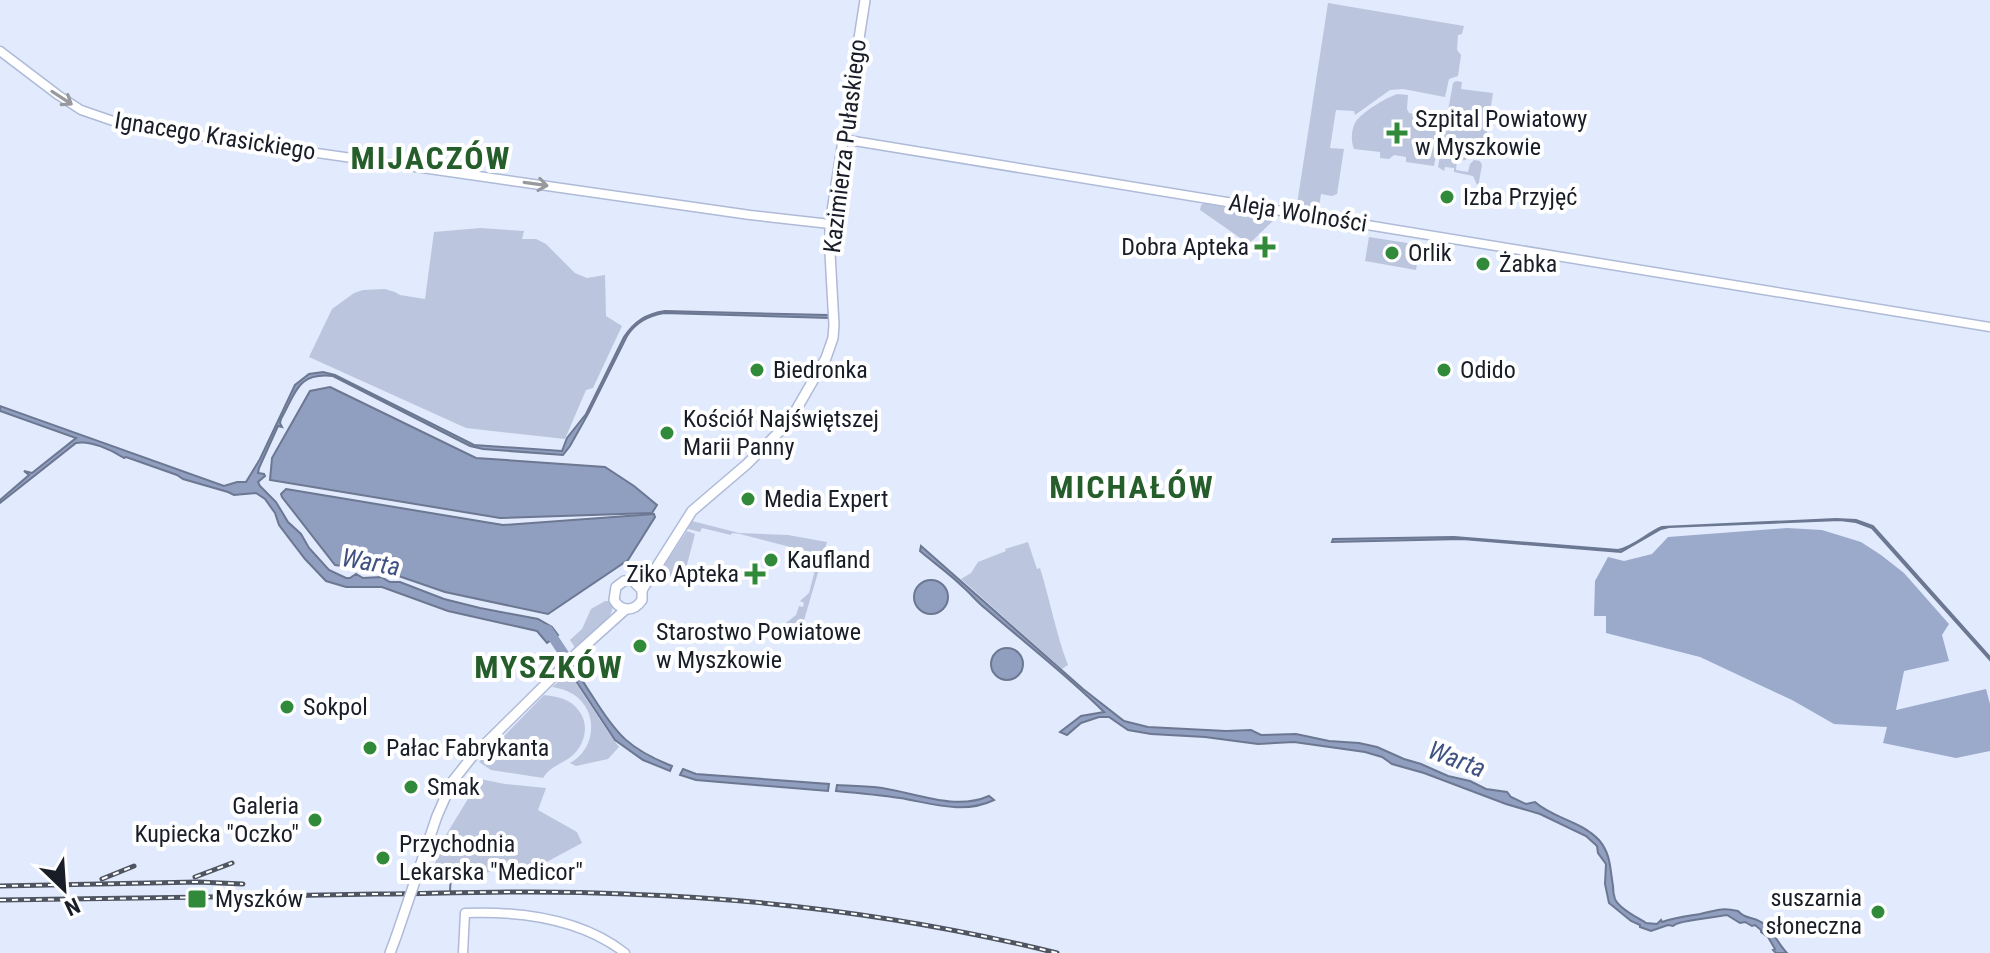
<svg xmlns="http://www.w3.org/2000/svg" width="1990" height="953" font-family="'Roboto Condensed',sans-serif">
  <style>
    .green { fill: #bbc5de }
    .forest { fill: #9ba9cb }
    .water { fill: #909ebf; stroke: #6c7791; stroke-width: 2 }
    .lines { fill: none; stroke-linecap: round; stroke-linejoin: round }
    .stream { stroke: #6c7791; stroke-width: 2 }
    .river { stroke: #909ebf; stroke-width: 10 }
    .tertiary-casing { stroke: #aebad8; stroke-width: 11 }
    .secondary-casing { stroke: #aebad8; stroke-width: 12 }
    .tertiary { stroke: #fff; stroke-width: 8 }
    .secondary { stroke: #fff; stroke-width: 9 }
    .rail-casing { stroke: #4e5460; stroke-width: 5 }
    .rail { stroke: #fff; stroke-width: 2; stroke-dasharray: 6; stroke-linecap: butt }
    .secondary-bridge-casing { stroke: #aebad8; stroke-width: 12; stroke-linecap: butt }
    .secondary-bridge { stroke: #fff; stroke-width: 9 }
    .oneway { stroke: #97999e }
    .poi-dot { fill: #308a3a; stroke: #fff; stroke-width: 3 }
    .labels { text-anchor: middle; stroke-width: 8; stroke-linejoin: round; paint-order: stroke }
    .poi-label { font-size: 24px; fill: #181d27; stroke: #fff; text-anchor: start }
    .street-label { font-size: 24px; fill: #181d27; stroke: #fff }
    .water-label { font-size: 26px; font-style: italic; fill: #405282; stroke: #fff }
    .district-label { font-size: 32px; font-weight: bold; letter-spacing: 2px; fill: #255d2b; stroke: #fff }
  </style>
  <rect width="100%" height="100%" fill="#e2eafd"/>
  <g class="green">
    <polygon points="1328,3 1464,26 1462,34 1458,35 1457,50 1461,55 1458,76 1449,79 1445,97 1403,89 1390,90 1355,115 1354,111 1336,110 1330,148 1344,149 1337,194 1332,196 1321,194 1319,208 1297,204"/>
    <polygon points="1456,81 1462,82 1461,89 1493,93 1483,156 1467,154 1466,160 1457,161 1456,170 1468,172 1470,164 1474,160 1480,161 1482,165 1478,187 1473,176 1454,172 1454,168 1445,167 1444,171 1438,167 1453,83"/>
    <path d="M1398 94 1408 95 1407 109 1409 113 1443 119 1434 166 1406 162V157L1394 155 1389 159 1380 158V152L1354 149C1351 141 1351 131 1355 123 1359 114 1388 96 1398 94Z"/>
    <polygon points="1205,203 1274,215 1276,218 1249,244 1200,210 1201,205"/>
    <polygon points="480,228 524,231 522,239 536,239 546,244 575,273 587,278 605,275 606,316 622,326 593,388 586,390 565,439 466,428 309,357 332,309 354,293 363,290 385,289 395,292 400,295 425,299 434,232"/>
    <polygon points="1369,237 1420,245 1416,270 1365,261"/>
    <polygon points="692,521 739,533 788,535 827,542 802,627 787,625 786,623 796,615 799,606 803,607 804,603 800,601 809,593 815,570 811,569 814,553 740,534 732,533 731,535 702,528 700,532 688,529"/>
    <polygon points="687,531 695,534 683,580 661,574 660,572"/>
    <path d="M1028 542 1037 569 1040 568C1050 600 1056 634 1068 665L1062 669 961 579 971 573 978 562 1006 551 1005 549Z"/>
    <path d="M605 601H608L613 605C612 623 589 637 576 649L570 640 582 629 591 609Z"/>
    <path d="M569 673 608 732 619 747 608 759 576 766 570 763C595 750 599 714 576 696 569 691 560 688 552 687Z"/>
    <path d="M544 695C560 697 572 699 581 714 589 727 584 745 573 755 563 764 550 766 543 778L491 770 479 762Z"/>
    <polygon points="480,779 505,784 546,788 538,810 577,832 582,843 541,865 530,864 513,870 480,873 431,873 446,835"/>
  </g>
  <polygon class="forest" points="1787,528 1822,530 1861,542 1881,555 1904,573 1949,624 1942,635 1949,661 1904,671 1896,710 1986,689 1990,704 1990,751 1956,758 1883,743 1887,727 1834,724 1792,700 1700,657 1606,633 1606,616 1594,616 1595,581 1608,557 1624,561 1652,554 1668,537"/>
  <g class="water">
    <path d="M665 311 828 315 829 318 664 313C648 316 636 322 627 336L589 412 570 446 563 455 483 449 470 446 333 376C297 372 296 393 281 419L280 423 282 427 278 426 259 468 258 473 264 474 265 476 258 482 260 486 276 502 288 522 301 534 309 548 329 570 346 578H350L356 574 363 578 381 577 390 582H400L444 599 480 608 538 619 552 627 558 635 547 643 537 631 448 611 382 587H346L326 581 305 559 279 525 275 513 265 499 256 493 234 495 228 492 183 479 177 475 126 457 124 458C112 450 90 440 76 443L0 503V500L29 475 24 471 32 473 76 438 0 411V406L224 486 237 482H246L260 459 295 385 309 374 323 372 335 375 474 445 562 451 567 438 586 414 624 337C635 321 646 314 665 311Z"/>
    <polygon points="330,387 476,458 605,467 634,486 657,505 652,513 500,518 270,480 272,458 310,391"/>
    <polygon points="286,489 503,525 654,514 655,517 628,560 548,614 445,592 387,572 335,565 282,497 281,494"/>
    <path d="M1836 519 1856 520 1873 526 1990 657V660L1872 528 1856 522 1840 520 1669 527 1661 529 1621 552 1462 539 1332 542 1333 539 1454 537 1618 550C1634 547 1647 533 1662 527Z"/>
    <path d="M921 546 1083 689 1124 721 1148 727 1226 731 1251 730 1261 735 1296 734 1329 741 1359 743 1377 747 1404 759 1421 764 1448 776 1470 781 1486 789 1507 792 1511 797 1526 804 1535 802C1554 819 1580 820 1599 840 1611 854 1610 869 1613 886 1613 889 1614 896 1615 899 1619 909 1639 918 1646 923L1657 924 1661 920 1662 922C1676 917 1687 916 1700 914 1715 911 1720 907 1738 911 1746 920 1752 916 1761 922 1772 928 1778 944 1787 953H1776L1773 950 1775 949 1768 937 1761 932V930L1755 925 1752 926 1745 922 1740 923 1727 915 1694 920C1690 921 1677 922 1673 926L1668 925 1651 931 1640 927V925L1631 921 1609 903 1605 884 1606 864 1598 853 1597 846 1586 836 1540 814 1506 804 1424 773 1392 764 1382 757 1365 752 1294 742 1258 744 1205 737 1151 734 1128 730 1109 717H1099L1081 723 1067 735 1060 732 1081 716 1104 712C1067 675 1025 643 986 609 978 603 971 594 963 587 950 574 934 563 920 551Z"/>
    <circle cx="931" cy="597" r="17"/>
    <circle cx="1007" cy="664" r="16"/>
    <path d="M573 664C578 675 586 686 593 697 617 735 629 749 672 766L670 771 643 760 615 740 568 669Z"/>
    <polygon points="683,769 696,774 829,784 828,791 696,780 680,775"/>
    <path d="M837 785C852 786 867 786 882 788 916 793 955 811 989 796L994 800C963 815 931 803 900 798 879 795 858 793 836 791Z"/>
  </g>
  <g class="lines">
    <polyline class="stream" points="450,891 451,873"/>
    <polyline class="river" points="544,629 548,630 568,660"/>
    <g class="tertiary-casing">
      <g id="tertiary">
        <polyline points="0,51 58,95 81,110 116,122 233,141 750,215 830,224"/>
        <path d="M842 139C1225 201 1608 263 1990 327"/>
        <path d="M463 953 465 913C520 911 580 918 625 953"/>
      </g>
    </g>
    <g class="secondary-casing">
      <g id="secondary">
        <path d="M634 582 642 590V600C634 612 621 612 614 600L616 587 624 581C637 579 638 582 649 573"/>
        <polyline points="642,590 692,511 747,464 781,430 796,410 826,358 833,338 834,325 830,253 830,224 865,0"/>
        <polyline points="437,816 452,782 471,758 577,653 626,609"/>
        <polyline points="390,953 396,937"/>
      </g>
    </g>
    <use href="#tertiary" class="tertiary"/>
    <use href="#secondary" class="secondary"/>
    <g class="rail-casing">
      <g id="rail">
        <polyline points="195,877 232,863"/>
        <polyline points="102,879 134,866"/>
        <polyline points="0,886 198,882 243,884"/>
        <path d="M0 900C125 899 251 896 376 894 459 893 542 890 625 894 770 899 916 918 1057 953"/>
      </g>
    </g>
    <use href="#rail" class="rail"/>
    <g class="secondary-bridge-casing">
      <polyline id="secondary-bridge" points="396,937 437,816"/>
    </g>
    <use href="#secondary-bridge" class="secondary-bridge"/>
  </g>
  <defs><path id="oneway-shaft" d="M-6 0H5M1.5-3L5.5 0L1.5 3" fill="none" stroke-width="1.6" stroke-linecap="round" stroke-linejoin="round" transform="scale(2)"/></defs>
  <g class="oneway">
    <use href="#oneway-shaft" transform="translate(62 98) rotate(33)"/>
    <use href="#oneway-shaft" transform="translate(536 184) rotate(8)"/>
  </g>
  <g class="poi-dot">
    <path d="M1393 121h8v8h8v8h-8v8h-8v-8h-8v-8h8z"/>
    <circle cx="1447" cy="197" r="8"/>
    <path d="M1261 235h8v8h8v8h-8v8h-8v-8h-8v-8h8z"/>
    <circle cx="1392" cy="253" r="8"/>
    <circle cx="1483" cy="264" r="8"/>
    <circle cx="757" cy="370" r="8"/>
    <circle cx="1444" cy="370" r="8"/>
    <circle cx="667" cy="433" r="8"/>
    <circle cx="748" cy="499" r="8"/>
    <circle cx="771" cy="560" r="8"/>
    <path d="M751 562h8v8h8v8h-8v8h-8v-8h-8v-8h8z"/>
    <circle cx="640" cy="646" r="8"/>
    <circle cx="287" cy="707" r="8"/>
    <circle cx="370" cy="748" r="8"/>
    <circle cx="411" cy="787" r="8"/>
    <circle cx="315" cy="820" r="8"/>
    <circle cx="383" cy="858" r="8"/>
    <rect x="187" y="889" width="20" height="20" rx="4"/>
    <circle cx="1878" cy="912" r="8"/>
  </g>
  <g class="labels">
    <g class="poi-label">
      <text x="1415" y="127">Szpital Powiatowy<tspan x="1415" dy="28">w Myszkowie</tspan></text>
      <text x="1463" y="205">Izba Przyjęć</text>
      <text x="1249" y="255" text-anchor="end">Dobra Apteka</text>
      <text x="1408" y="261">Orlik</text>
      <text x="1499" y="272">Żabka</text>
      <text x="773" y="378">Biedronka</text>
      <text x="1460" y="378">Odido</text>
      <text x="683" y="427">Kościół Najświętszej<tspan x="683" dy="28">Marii Panny</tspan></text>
      <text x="764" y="507">Media Expert</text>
      <text x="787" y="568">Kaufland</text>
      <text x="739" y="582" text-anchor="end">Ziko Apteka</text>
      <text x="656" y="640">Starostwo Powiatowe<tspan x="656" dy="28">w Myszkowie</tspan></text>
      <text x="303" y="715">Sokpol</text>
      <text x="386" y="756">Pałac Fabrykanta</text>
      <text x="427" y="795">Smak</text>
      <text x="299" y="814" text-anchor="end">Galeria<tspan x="299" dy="28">Kupiecka "Oczko"</tspan></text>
      <text x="399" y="852">Przychodnia<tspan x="399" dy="28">Lekarska "Medicor"</tspan></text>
      <text x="1862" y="906" text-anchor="end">suszarnia<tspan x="1862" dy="28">słoneczna</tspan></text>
      <text x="215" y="907">Myszków</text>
    </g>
    <g class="street-label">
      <text transform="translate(215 136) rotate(9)" y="8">Ignacego Krasickiego</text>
      <text transform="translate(845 146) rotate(-83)" y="8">Kazimierza Pułaskiego</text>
      <text transform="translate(1298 213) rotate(9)" y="8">Aleja Wolności</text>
    </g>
    <g class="water-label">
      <text transform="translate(371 562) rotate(10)" y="9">Warta</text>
      <text transform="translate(1457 759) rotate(21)" y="9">Warta</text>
    </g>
    <g class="district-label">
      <text x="431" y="169">MIJACZÓW</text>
      <text x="1132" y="498">MICHAŁÓW</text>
      <text x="549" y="678">MYSZKÓW</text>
    </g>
  </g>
  <g transform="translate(64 889) rotate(155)" stroke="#ffffff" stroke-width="6" paint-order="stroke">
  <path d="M0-6L14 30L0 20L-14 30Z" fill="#181d27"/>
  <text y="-12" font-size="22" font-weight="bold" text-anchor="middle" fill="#181d27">N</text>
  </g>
</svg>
